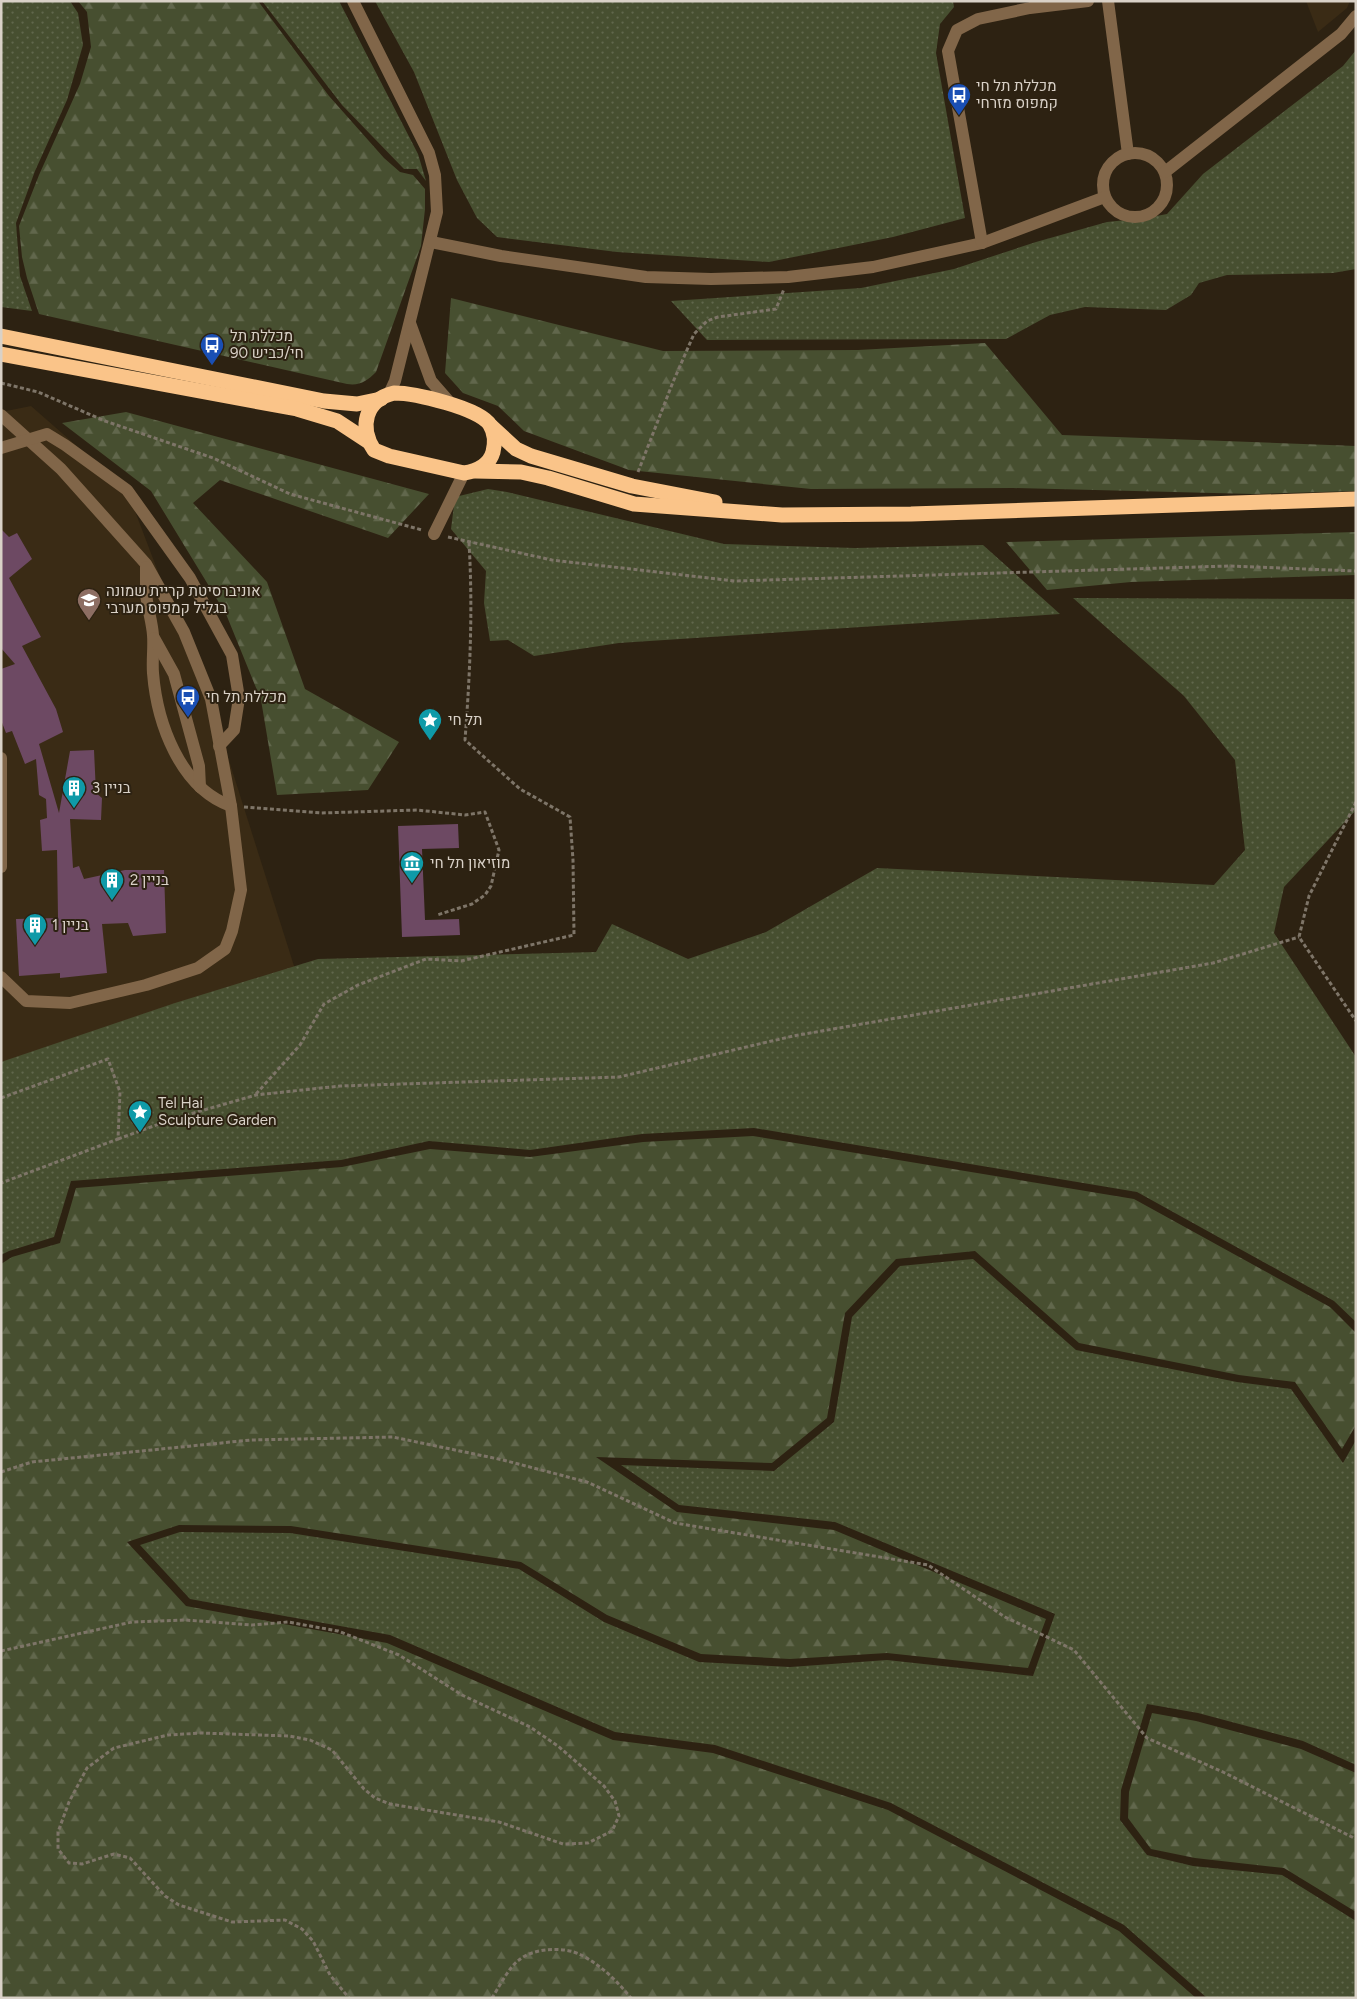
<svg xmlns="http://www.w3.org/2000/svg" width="1357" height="1999" font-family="Figtree,Heebo,sans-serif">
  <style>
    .built { fill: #3a2b15 }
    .grass { fill: url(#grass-dots) }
    .forest { fill: url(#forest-firs) }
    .building { fill: #6d4963 }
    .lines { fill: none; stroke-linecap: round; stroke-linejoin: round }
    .path { stroke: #7e7568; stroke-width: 3; stroke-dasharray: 4 2.5; stroke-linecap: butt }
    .minor { stroke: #816649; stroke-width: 12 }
    .highway { stroke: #fac489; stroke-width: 15 }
    .labels { text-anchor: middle; stroke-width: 4; stroke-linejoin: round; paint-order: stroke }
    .poi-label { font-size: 15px; fill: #d9d1c7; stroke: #2d2212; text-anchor: start }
  </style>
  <defs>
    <pattern id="grass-dots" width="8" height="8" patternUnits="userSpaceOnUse" patternTransform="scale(1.25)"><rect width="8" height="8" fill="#474f30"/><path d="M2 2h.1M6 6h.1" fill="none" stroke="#61674c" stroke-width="1.8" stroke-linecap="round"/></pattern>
    <pattern id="forest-firs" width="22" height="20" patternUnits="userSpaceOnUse" patternTransform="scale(1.25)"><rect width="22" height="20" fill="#474f30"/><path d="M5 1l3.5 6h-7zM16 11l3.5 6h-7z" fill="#61674c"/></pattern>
  </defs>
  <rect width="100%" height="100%" fill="#2d2212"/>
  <g class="built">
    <polygon points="1306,1 1350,1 1347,8 1318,32"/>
    <polygon points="31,406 127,490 226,751 301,988 1,1079 1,412"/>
  </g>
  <g class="grass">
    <polygon points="1,1 70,1 78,13 83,45 67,100 35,171 16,223 20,276 32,311 1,307"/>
    <polygon points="262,1 339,1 418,154 426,181 417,169 404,169 342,105"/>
    <polygon points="375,1 953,1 954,7 940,24 936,53 965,218 893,237 769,262 617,252 497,237 477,218 457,180 414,72"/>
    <polygon points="1356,50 1356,269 1333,273 1227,275 1199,283 1191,295 1166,310 1085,307 1050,315 1006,339 707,340 671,301 861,288 954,269 1036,242 1107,222 1146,218 1167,214 1203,174 1343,66"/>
    <polygon points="488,489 507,492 724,544 855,548 983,545 1060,614 619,643 534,656 508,640 490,641 484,603 486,571 451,529 455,497"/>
    <polygon points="1073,598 1356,599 1356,810 1284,887 1274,933 1356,1057 1356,1322 1334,1301 1137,1192 754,1128 642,1134 530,1150 429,1141 341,1160 71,1181 54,1237 9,1251 1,1255 1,1062 175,1003 318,959 596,952 612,924 688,959 766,932 877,868 1214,885 1245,850 1235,760 1184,696"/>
    <polygon points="973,1259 1076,1350 1237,1382 1291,1389 1343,1463 1356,1440 1356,1765 1303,1741 1198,1713 1147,1704 1121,1790 1120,1820 1147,1855 1193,1866 1282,1875 1356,1921 1356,1998 1207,1998 1124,1925 891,1803 715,1745 615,1732 390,1635 190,1599 140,1545 180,1532 290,1533 519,1569 604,1622 699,1662 790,1667 887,1660 1033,1676 1055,1614 835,1522 679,1505 621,1465 774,1471 834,1422 852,1317 900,1266"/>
  </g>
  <g class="forest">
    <path d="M78 1H258L329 96 384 158 400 172 413 175 425 189V209L421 246 376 372C367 381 360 386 347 384L39 314 27 278 22 257 19 226 39 175 80 84 91 47 87 12Z"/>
    <polygon points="451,298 663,351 858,350 985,343 1062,435 1356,446 1356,491 1253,494 1013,488 811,489 629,470 524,431 498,406 463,393 445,373"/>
    <polygon points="126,412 429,494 388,538 220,480 193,503 267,582 305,689 399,742 368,790 277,795 261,700 226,614 151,491 62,423"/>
    <polygon points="1356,532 1356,575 1131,582 1047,590 1006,542"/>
    <polygon points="753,1136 1134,1199 1330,1307 1356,1333 1356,1425 1342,1449 1295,1382 1239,1375 1079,1343 975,1251 896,1259 845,1313 827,1418 772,1463 596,1457 677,1512 834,1530 1046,1619 1028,1668 887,1653 790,1659 701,1654 607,1615 521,1562 291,1526 179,1525 127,1542 186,1606 387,1643 613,1740 713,1753 888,1810 1119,1931 1196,1998 1,1998 1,1264 12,1257 60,1243 76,1188 342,1167 430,1149 530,1157 643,1142"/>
    <polygon points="1152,1713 1196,1721 1301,1749 1356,1773 1356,1912 1284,1868 1195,1858 1151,1849 1128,1818 1129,1792"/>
  </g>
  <g class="building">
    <polygon points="1,529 9,537 17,533 32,559 9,578 41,637 22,646 56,709 63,732 39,744 59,813 70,751 94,750 96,793 102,798 101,820 70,819 73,868 79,866 84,879 125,870 164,870 166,933 133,936 128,923 102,924 107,973 60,978 60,973 19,976 16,919 58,918 57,850 42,851 40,820 47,818 46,799 39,795 36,759 25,764 12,731 6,733 1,720 1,669 15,664 1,648"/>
    <polygon points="458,824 459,848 422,849 425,920 459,919 460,935 402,937 398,826"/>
  </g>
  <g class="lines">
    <g class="path">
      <polyline points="1,383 38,392 105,421 213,458 290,494 422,530"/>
      <polyline points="638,472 673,382 694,334 707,321 718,317 776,309 784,289"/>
      <polyline points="448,537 552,560 735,581 1229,566 1356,571"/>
      <polyline points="1356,802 1309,896 1299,937 1356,1021"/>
      <polyline points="244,807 321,813 417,810 465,815 485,812 499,850 491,886 485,895 472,904 437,915"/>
      <path d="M256 1094 300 1045 324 1004 358 985 426 959 461 961 574 935 573 860 570 817 520 789 465 740C470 674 473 609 469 543"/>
      <polyline points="1,1098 108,1059 120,1092 118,1139 1,1183"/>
      <polyline points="118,1139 173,1119 256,1095 340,1086 619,1077 793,1036 1213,963 1299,937"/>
      <polyline points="1,1472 32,1462 251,1440 393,1437 503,1460 587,1482 675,1523 928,1565 1005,1617 1074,1650 1147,1738 1225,1773 1356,1839"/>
      <polyline points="1,1651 132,1622 185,1620 252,1625 288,1622 338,1631 399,1655 462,1695 530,1727 558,1746 604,1786 615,1801 619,1816 612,1831 588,1843 563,1844 499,1822 390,1804 375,1798 364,1789 332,1750 310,1740 289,1736 201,1733 168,1735 114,1748 87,1768 69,1802 58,1832 58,1849 69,1863 82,1864 114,1854 130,1858 165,1896 179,1905 232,1922 285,1920 302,1929 313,1941 330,1975 349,1998"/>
      <path d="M492 1998C499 1987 509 1967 519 1960 533 1948 565 1946 581 1955 601 1965 617 1981 631 1998"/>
    </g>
    <g class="minor">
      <polyline points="353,1 429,153 435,175 437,212 395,381 389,394"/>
      <polyline points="1108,1 1128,154"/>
      <circle cx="1135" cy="185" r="32"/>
      <polyline points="1165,172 1341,34 1356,16"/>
      <polyline points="431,242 501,256 646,277 711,279 788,277 873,267 982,243 1105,197"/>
      <polyline points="982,243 948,51 957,30 978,19 1030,8 1088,1"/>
      <polyline points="410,323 431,381 452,405"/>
      <polyline points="1,415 61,469 146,564 184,632 211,699 231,806 241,890 232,931 225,949 198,968 146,985 70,1003 26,1001 1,977"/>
      <polyline points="1,448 47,434 65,445 127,490 190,578 232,655 239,698 234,730 219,746"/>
      <polyline points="434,534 464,473"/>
      <path d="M146 567C146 576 146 585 146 593 147 607 152 621 153 635 154 647 152 660 153 673 157 723 180 788 231 806"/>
      <polyline points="154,638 174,674 199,766 200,787"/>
      <polyline points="1,758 1,867"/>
    </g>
    <g class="highway">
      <polyline points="1,336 324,401 357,404 381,399"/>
      <polyline points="1,354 297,409 337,421 369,442"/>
      <path d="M394 393C414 393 480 408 490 425 495 433 495 444 493 452 489 466 477 471 464 473L389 456 374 450C359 427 365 400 394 393Z"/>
      <polyline points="491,426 516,449 531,456 632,486 715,502"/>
      <polyline points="475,471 521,472 548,478 634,504 782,515 911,514 1356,499"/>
    </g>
  </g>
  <defs>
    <g id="bus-pin" transform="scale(1.25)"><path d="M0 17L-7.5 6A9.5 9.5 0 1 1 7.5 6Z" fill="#1a4fb4" stroke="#2d2212"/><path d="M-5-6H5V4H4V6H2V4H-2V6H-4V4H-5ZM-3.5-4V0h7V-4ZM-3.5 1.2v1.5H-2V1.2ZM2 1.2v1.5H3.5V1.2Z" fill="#fff"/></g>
    <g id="university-pin" transform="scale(1.25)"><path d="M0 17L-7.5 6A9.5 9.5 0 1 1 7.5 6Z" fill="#8d6e63" stroke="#2d2212"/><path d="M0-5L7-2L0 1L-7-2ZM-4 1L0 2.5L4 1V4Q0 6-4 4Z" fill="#fff"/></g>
    <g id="sight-pin" transform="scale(1.25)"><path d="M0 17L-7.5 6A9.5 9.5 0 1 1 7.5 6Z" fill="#0f9aa8" stroke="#2d2212"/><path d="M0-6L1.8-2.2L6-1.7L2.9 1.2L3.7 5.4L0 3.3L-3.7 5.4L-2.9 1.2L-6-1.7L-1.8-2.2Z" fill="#fff"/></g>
    <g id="building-pin" transform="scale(1.25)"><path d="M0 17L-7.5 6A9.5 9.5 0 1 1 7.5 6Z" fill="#0f9aa8" stroke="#2d2212"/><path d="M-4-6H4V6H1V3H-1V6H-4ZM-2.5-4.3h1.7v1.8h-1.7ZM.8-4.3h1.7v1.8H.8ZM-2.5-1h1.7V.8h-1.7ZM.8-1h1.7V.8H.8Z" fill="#fff"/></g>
    <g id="museum-pin" transform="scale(1.25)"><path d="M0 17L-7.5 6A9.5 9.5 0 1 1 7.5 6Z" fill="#0f9aa8" stroke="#2d2212"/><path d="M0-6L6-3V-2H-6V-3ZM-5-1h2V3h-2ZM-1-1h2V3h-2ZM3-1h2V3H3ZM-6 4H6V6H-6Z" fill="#fff"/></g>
  </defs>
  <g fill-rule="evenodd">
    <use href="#bus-pin" x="959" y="95"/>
    <use href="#bus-pin" x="212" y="345"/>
    <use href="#university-pin" x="89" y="600"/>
    <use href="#bus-pin" x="188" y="697"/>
    <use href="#sight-pin" x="430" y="720"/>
    <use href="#building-pin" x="74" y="788"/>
    <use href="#museum-pin" x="412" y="863"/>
    <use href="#building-pin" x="112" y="880"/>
    <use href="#building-pin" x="35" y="925"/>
    <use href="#sight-pin" x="140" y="1112"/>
  </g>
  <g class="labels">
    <g class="poi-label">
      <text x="976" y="91">מכללת תל חי<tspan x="976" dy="17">קמפוס מזרחי</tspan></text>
      <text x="230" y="341">מכללת תל<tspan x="230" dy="17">חי/כביש 90</tspan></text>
      <text x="106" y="596">אוניברסיטת קריית שמונה<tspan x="106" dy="17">בגליל קמפוס מערבי</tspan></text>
      <text x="206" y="702">מכללת תל חי</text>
      <text x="448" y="725">תל חי</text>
      <text x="92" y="793">בניין 3</text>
      <text x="430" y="868">מוזיאון תל חי</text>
      <text x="130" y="885">בניין 2</text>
      <text x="52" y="930">בניין 1</text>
      <text x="158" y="1108">Tel Hai<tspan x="158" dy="17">Sculpture Garden</tspan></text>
    </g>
  </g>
  <rect width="1357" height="1999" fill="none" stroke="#d9d1c7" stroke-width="5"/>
</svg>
